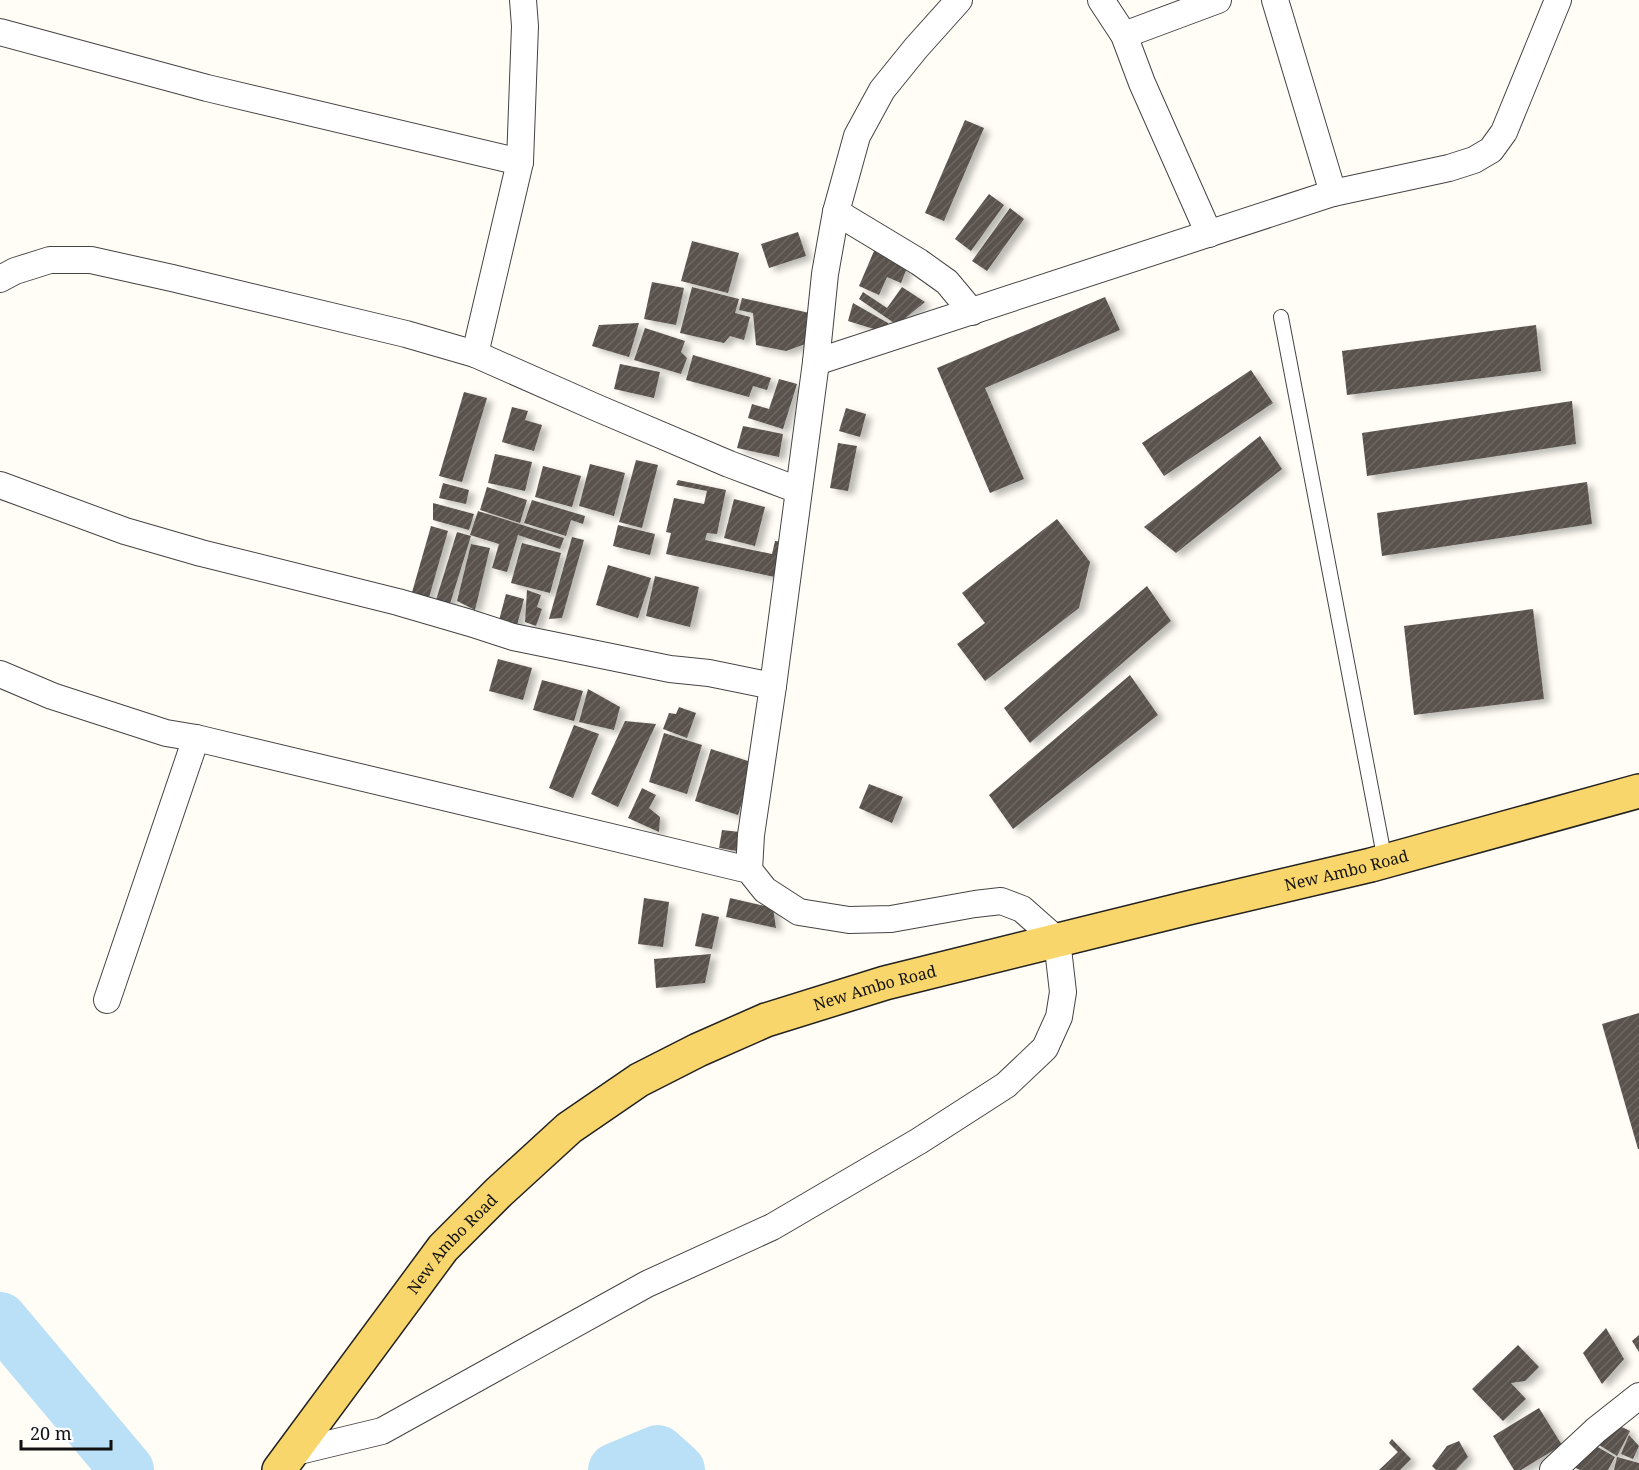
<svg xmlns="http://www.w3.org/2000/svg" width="1639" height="1470" font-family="'Noto Serif',serif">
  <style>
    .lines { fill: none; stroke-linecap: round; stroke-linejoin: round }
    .river { stroke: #b9e0f7; stroke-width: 54 }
    .building { fill: url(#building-hatch); filter: url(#shadow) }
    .lane-casing { stroke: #444; stroke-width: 16 }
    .street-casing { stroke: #444; stroke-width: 28 }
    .primary-casing { stroke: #222; stroke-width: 36 }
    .lane { stroke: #fff; stroke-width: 14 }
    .street { stroke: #fff; stroke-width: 26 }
    .primary { stroke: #f9d66b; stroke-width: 33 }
    .labels { text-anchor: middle; stroke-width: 6; stroke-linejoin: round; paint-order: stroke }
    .street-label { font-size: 16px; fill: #111; stroke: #fff }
  </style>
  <defs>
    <pattern id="building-hatch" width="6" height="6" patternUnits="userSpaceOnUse" patternTransform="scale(1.5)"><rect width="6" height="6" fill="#5a524d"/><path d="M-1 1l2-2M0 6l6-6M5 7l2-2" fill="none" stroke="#6d6662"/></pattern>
    <filter id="shadow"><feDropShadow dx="6" dy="4" stdDeviation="3" flood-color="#0004"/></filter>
  </defs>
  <rect width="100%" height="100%" fill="#fffdf5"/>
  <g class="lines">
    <g class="river">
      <polyline points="0,1319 127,1470"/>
      <polyline points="615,1470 658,1452 678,1470"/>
    </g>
  </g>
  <g class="building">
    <polygon points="965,120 984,128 944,221 925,213"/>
    <polygon points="989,194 1004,205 971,251 955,239"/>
    <polygon points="1010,208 1024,219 987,271 972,261"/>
    <polygon points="798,232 806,256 769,268 761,244"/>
    <polygon points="692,241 739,253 728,293 681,281"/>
    <polygon points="877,244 911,258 901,283 887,277 879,295 859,286"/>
    <polygon points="652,282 684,288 676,325 644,319"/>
    <polygon points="692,287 739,299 735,313 750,317 744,340 730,336 724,343 680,333"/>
    <polygon points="902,287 925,302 897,325 859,299 863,292 887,308"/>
    <polygon points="1105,297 1120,330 985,388 1024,479 990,493 937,368"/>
    <polygon points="742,298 814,314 808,343 786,351 756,345 753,313 739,310"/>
    <polygon points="853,303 888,323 890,334 848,321"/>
    <polygon points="639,323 629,357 592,346 599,325"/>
    <polygon points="1536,325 1541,371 1347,395 1342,351"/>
    <polygon points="645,328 685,341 681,352 687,358 681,374 634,360"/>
    <polygon points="693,355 771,378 767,390 753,386 749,397 686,380"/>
    <polygon points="620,364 660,372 654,398 614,389"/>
    <polygon points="1251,370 1273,403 1164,476 1142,443"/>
    <polygon points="779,379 797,384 783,429 748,418 752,404 769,409"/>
    <polygon points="464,392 487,398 462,482 439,476"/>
    <polygon points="1572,401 1576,444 1367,476 1362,433"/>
    <polygon points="512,407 528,411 525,420 542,425 534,451 502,442"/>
    <polygon points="846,408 866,414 860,437 839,431"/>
    <polygon points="743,426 783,434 779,457 737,448"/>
    <polygon points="1260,436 1282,469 1176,553 1144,527"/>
    <polygon points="838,443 857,446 848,491 830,488"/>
    <polygon points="495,454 532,462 525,491 488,483"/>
    <polygon points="636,460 658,465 642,528 619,522"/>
    <polygon points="590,464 625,473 614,516 579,506"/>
    <polygon points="543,466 581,476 572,507 535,497"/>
    <polygon points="678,480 726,490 717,534 707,533 705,540 772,554 775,541 783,542 775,577 666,554 671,533 666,532 674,498 704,504 707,491 676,485"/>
    <polygon points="1587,482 1592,524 1382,556 1377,513"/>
    <polygon points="443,483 469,490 466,504 439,498"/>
    <polygon points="487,487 527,500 520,523 480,510"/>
    <polygon points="734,499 765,507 755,546 724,538"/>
    <polygon points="532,500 585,516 583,524 571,520 566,536 524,523"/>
    <polygon points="433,503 474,514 469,530 433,520"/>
    <polygon points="478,511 564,538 560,549 518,535 507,572 492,568 499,544 470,535"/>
    <polygon points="1057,519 1090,562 1079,608 985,681 957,644 985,623 962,593"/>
    <polygon points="618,525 655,534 650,555 613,546"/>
    <polygon points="431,526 448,531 428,601 411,596"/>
    <polygon points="457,532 471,536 449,607 435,603"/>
    <polygon points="572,537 584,540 562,618 549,619"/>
    <polygon points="522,543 561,553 550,593 511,583"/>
    <polygon points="471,544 490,548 475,610 457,601"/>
    <polygon points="608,565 651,578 638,618 596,605"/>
    <polygon points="655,576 699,587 690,627 646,616"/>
    <polygon points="1147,586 1171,621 1030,743 1004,708"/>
    <polygon points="527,590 541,595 537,607 542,609 536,626 525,622"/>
    <polygon points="506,594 524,599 516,629 498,624"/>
    <polygon points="1533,609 1544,699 1414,715 1404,626"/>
    <polygon points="498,659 532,668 523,700 489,691"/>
    <polygon points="1130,675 1158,715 1013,829 989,795"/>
    <polygon points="542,680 583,691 574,721 533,710"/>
    <polygon points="588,689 620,707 614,730 579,722"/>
    <polygon points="679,707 696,713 687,738 663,729 669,713 676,714"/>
    <polygon points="625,721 656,724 618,807 591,794"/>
    <polygon points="574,725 599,734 573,798 549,788"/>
    <polygon points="664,733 702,745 687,794 649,782"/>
    <polygon points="711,749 754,763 738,815 695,801"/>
    <polygon points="869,784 903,797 892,823 859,808"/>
    <polygon points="642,788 656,795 649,808 660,817 659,832 628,818"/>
    <polygon points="722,830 740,832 737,851 719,848"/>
    <polygon points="644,898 669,902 663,947 638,944"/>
    <polygon points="730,898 773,908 776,928 726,917"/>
    <polygon points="702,913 719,917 712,949 695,946"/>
    <polygon points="711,954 705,983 656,988 654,959"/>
    <polygon points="1639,1013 1639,1149 1638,1149 1602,1024"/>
    <polygon points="1606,1328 1624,1359 1602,1384 1583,1353"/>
    <polygon points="1639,1335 1639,1352 1632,1341"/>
    <polygon points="1518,1345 1539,1367 1525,1381 1511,1383 1526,1399 1503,1421 1472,1389"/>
    <polygon points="1539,1408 1562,1445 1521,1470 1514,1470 1493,1436"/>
    <polygon points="1609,1421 1630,1431 1617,1456 1594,1442"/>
    <polygon points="1629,1435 1639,1446 1633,1459 1621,1454"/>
    <polygon points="1392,1439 1411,1459 1400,1470 1379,1470 1398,1452 1389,1443"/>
    <polygon points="1459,1441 1468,1457 1456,1470 1436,1470 1432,1466 1447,1446"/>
    <polygon points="1589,1442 1615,1457 1608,1470 1580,1470 1568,1464"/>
    <polygon points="1617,1457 1639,1463 1639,1470 1614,1470"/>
  </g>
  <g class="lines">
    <g class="lane-casing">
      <polyline id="lane" points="1281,317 1385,861"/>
    </g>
    <g class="street-casing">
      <g id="street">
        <polyline points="1101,0 1124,35 1142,83 1209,234"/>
        <polyline points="1275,0 1333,193"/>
        <polyline points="0,32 207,88 520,162"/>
        <polyline points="1124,35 1218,0"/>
        <polyline points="836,212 919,262 947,282 972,312"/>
        <polyline points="0,279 15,271 50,260 91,260 172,278 406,334 475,354 595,407 729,464 798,490"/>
        <polyline points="475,354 520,162 525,26 523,0"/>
        <polyline points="816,362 1333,193 1449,168 1474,160 1491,150 1504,132 1558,0"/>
        <polyline points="0,485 125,531 201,553 398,602 470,623 513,637 670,669 709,673 773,686"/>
        <polyline points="0,674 52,696 166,733 196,738 749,870 765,890 799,912 849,920 891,919 975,904 1001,901 1022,909 1057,940 1063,992 1059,1017 1045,1048 1006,1085 919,1141 772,1227 647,1284 382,1431 291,1453"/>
        <polyline points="749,870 751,835 773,686 816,362 825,274 836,212 857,136 882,90 916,48 959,0"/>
        <polyline points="107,1000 196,738"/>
        <polyline points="1553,1470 1596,1430 1639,1396"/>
      </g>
    </g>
    <g class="primary-casing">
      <g id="primary">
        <path id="s1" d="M279 1470 443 1248 499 1192 569 1128 639 1080 698 1050 766 1020 885 983 1188 908 1371 865 1639 791"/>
      </g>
    </g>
    <use href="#lane" class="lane"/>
    <use href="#street" class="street"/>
    <use href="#primary" class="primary"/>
  </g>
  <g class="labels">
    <g class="street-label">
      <text dy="6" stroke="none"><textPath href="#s1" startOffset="1275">New Ambo Road</textPath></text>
      <text dy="6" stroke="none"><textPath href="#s1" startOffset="789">New Ambo Road</textPath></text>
      <text dy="6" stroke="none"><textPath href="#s1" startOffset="285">New Ambo Road</textPath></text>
    </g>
  </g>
  <path d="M21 1440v9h90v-9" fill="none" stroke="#111111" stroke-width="3"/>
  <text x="30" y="1440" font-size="18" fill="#111111" stroke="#ffffff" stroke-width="4.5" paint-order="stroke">20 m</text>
</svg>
